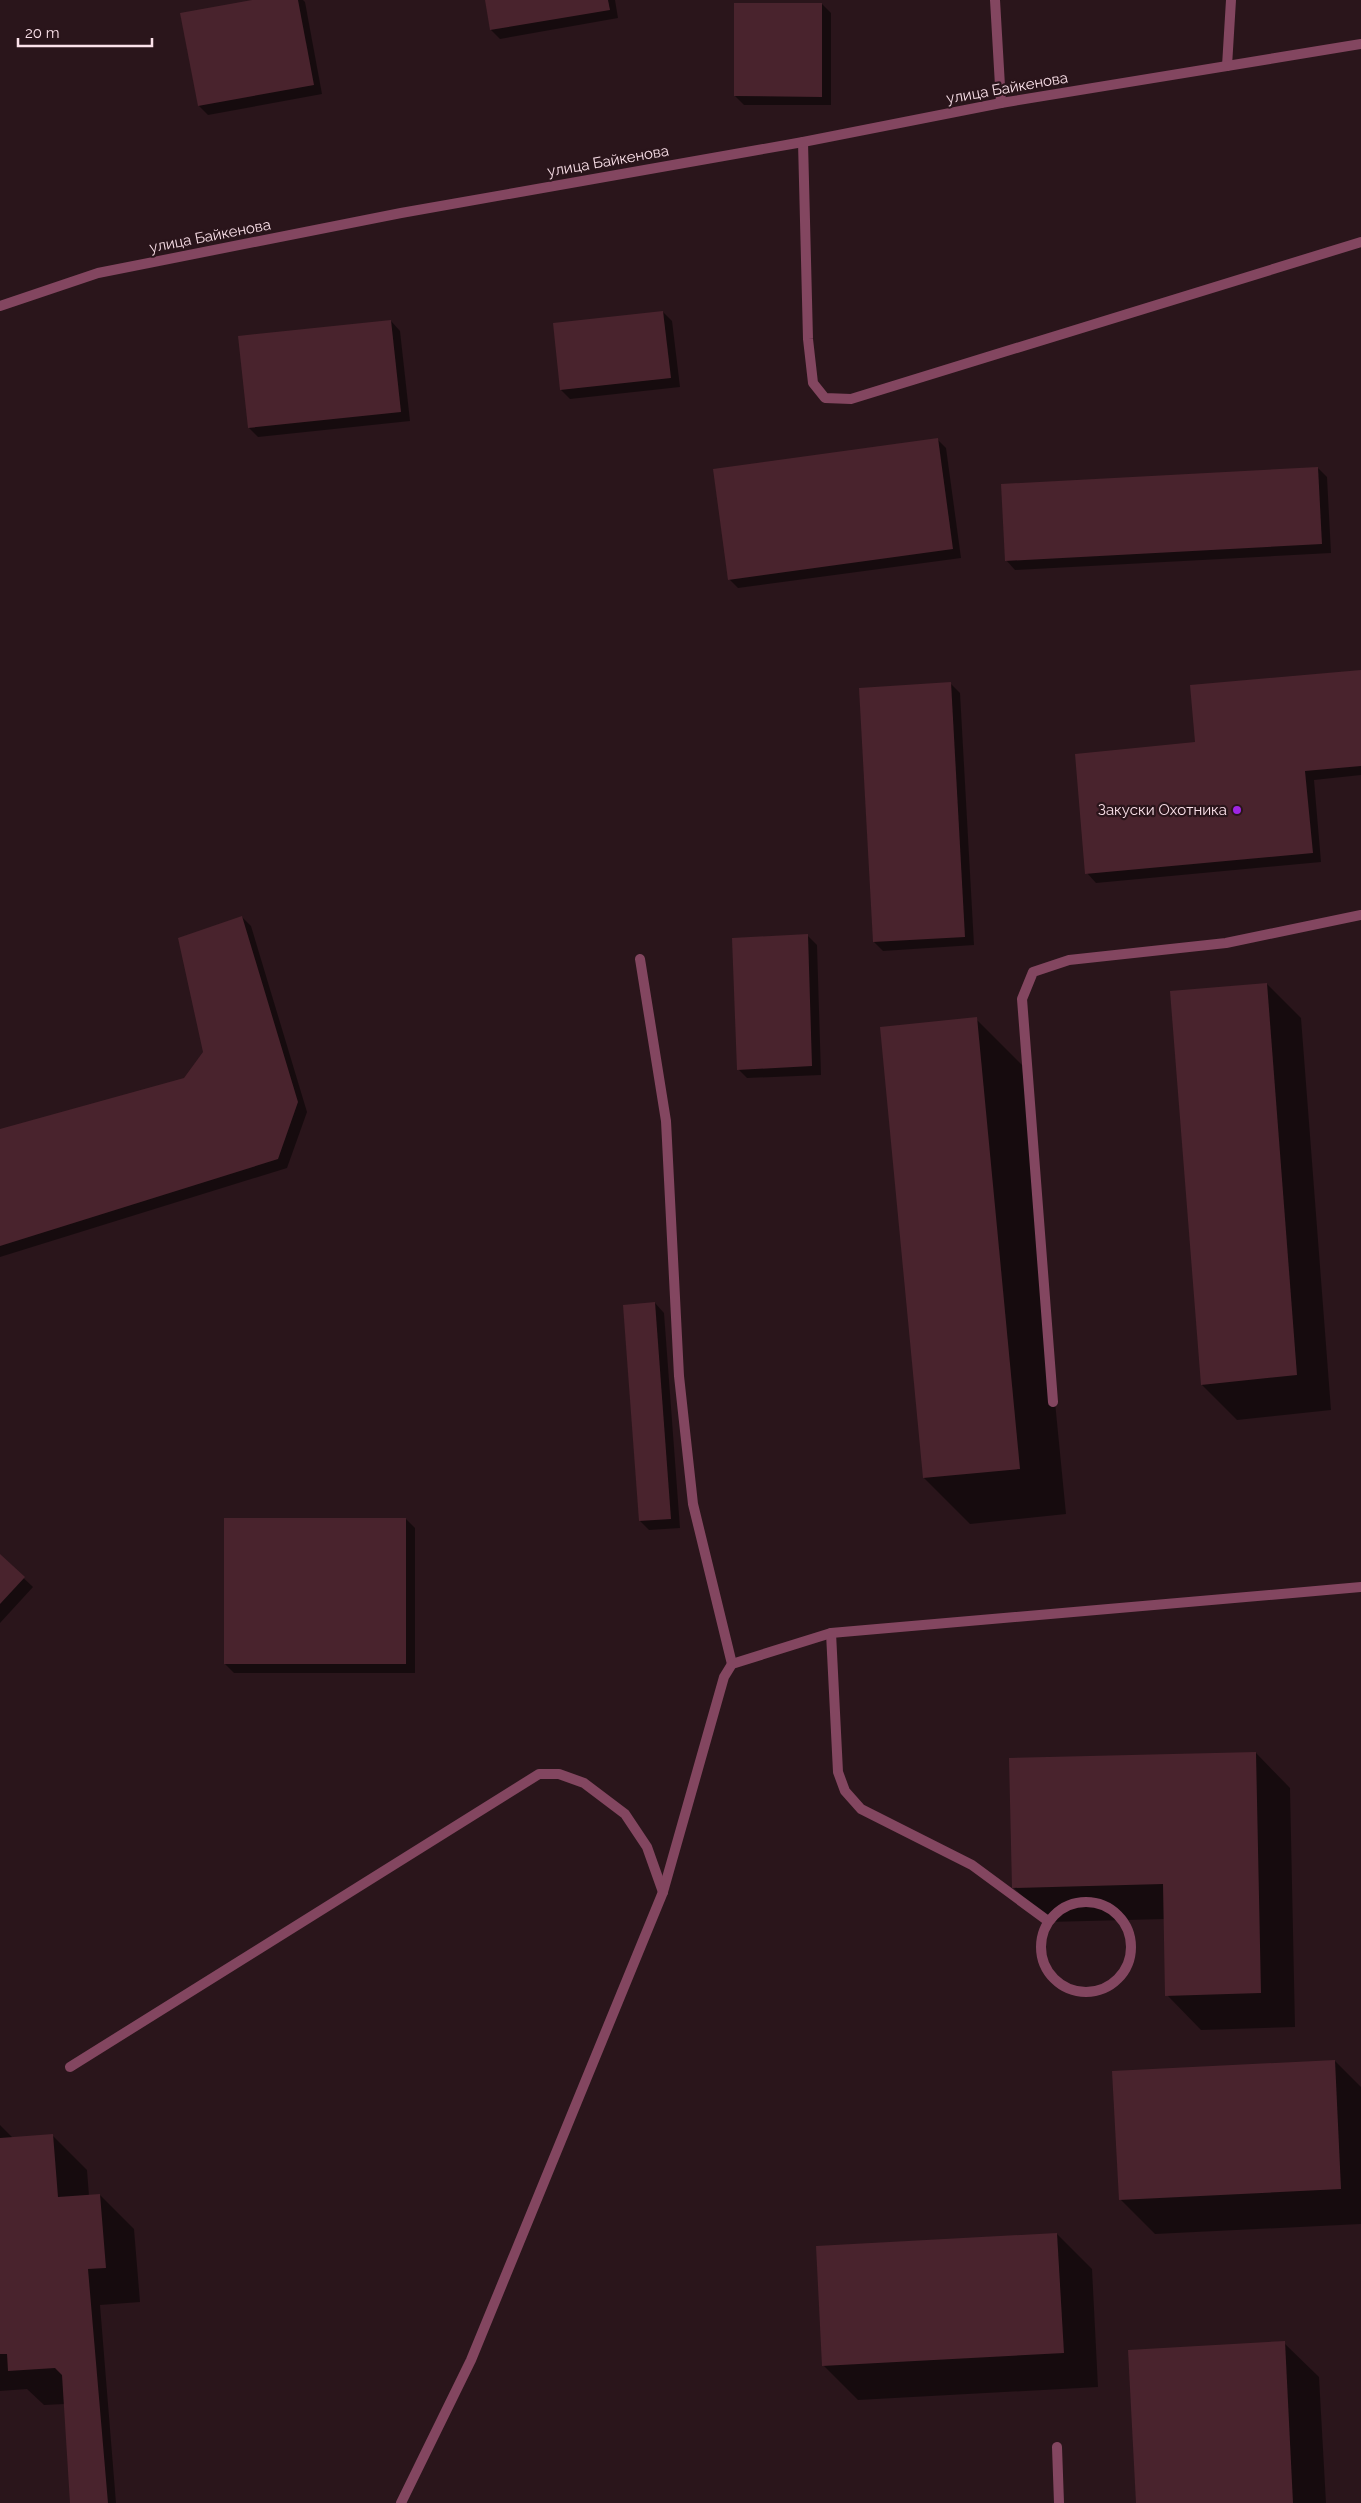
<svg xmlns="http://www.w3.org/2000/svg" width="1361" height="2503" font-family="Raleway,sans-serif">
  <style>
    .shadow { fill: #0007 }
    .building { fill: #49232d }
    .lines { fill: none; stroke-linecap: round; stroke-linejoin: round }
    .service { stroke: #834660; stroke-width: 10 }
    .minor { stroke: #834660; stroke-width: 10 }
    .poi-dot { fill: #9e25e4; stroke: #2a151b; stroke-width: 2 }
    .labels { text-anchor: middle; stroke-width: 4.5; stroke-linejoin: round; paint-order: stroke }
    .street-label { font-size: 15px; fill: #fbe1ea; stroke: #2a151b }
    .poi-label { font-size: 15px; fill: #fbe1ea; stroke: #2a151b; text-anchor: end }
  </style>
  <rect width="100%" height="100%" fill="#2a151b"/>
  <g class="shadow">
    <polygon points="259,0 303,0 305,2 322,94 208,115 199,106"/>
    <polygon points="486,0 615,0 618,18 500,39 491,30"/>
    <polygon points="822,4 831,13 831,105 744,105 735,96"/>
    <polygon points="663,312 672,321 680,387 570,399 561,390"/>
    <polygon points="391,321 400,331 410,421 258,437 249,428"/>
    <polygon points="937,439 946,448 961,558 738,588 729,579"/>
    <polygon points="1318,468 1327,477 1331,553 1015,570 1006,560"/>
    <polygon points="1361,671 1361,775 1314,780 1321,862 1096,883 1087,873 1197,744"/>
    <polygon points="950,683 960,693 974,945 883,951 874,942"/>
    <polygon points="242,917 251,926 307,1112 287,1168 0,1257 0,1131 185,1079 204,1053"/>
    <polygon points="808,936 817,945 821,1075 747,1078 738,1069"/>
    <polygon points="1267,984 1301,1018 1331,1410 1237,1420 1202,1385 1171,992"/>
    <polygon points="976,1019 1022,1065 1066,1514 970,1524 924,1478"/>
    <polygon points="655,1303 664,1313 680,1528 649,1530 640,1521"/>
    <polygon points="406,1519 415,1528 415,1673 234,1673 225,1664"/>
    <polygon points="0,1556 33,1587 0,1623"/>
    <polygon points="1256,1753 1290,1788 1295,2027 1201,2030 1167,1995 1165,1919 1048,1922 1013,1887"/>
    <polygon points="1335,2061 1361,2087 1361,2224 1155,2234 1120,2199"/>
    <polygon points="0,2125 13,2138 52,2135 87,2170 89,2196 100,2195 134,2229 140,2302 100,2305 116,2503 71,2503 65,2404 44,2405 27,2389 0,2391"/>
    <polygon points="1057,2234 1092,2269 1098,2387 858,2400 823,2365"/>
    <polygon points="1284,2343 1319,2377 1326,2503 1138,2503"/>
  </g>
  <g class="building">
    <polygon points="252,0 298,0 314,85 198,106 180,13"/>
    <polygon points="485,0 608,0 610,10 490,30"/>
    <polygon points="734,3 822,3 822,97 734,96"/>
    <polygon points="663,311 671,378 560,390 553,323"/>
    <polygon points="391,320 401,412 248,428 238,336"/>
    <polygon points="938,438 953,549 728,580 713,469"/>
    <polygon points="1318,467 1322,544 1005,561 1001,484"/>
    <polygon points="1361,670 1361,766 1305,771 1313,853 1085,874 1075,754 1195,742 1190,685"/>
    <polygon points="951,682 965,937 873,942 859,688"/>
    <polygon points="242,916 298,1102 278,1159 0,1246 0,1129 184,1078 203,1052 178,938"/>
    <polygon points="808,934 812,1066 737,1070 732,938"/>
    <polygon points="1267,983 1297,1375 1201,1385 1170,991"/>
    <polygon points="977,1017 1020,1469 923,1478 880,1027"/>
    <polygon points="655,1302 671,1519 639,1521 623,1305"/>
    <rect x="224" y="1518" width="182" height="146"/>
    <polygon points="0,1554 25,1577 0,1604"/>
    <polygon points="1256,1752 1261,1993 1165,1996 1163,1884 1012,1888 1009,1758"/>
    <polygon points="1335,2060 1341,2189 1119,2200 1112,2071"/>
    <polygon points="53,2134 58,2197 100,2194 106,2268 88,2269 108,2503 70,2503 62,2375 55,2368 8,2371 7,2354 0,2354 0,2138"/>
    <polygon points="1057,2233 1064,2353 822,2366 816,2246"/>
    <polygon points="1285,2341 1293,2503 1136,2503 1128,2350"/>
  </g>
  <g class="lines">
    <g class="service">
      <polyline points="995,0 1001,103"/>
      <polyline points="1227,66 1231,0"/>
      <polyline points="803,142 808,339 813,383 825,398 851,399 1361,242"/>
      <polyline points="640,959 666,1121 679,1376 693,1504 732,1664"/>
      <polyline points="1053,1402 1022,999 1033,972 1069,960 1226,943 1361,915"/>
      <polyline points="70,2067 539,1774 559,1774 584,1783 625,1814 647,1847 663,1892"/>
    </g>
    <g class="minor">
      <polyline points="0,306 98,273 401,213 803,142 1001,103 1361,44"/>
      <polyline points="831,1633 838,1772 845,1791 861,1809 972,1865 1048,1921"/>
      <circle cx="1086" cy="1947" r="45"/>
      <polyline points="1057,2447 1059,2503"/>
      <polyline points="401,2503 471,2360 663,1892 724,1677 732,1664 831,1633 1361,1587"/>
    </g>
  </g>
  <circle class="poi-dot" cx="1237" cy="810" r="5"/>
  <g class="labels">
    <g class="street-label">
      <text transform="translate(1007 88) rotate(-10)" y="5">улица Байкенова</text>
      <text transform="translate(608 161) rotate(-10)" y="5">улица Байкенова</text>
      <text transform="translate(210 236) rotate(-11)" y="5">улица Байкенова</text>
    </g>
    <g class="poi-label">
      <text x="1227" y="815">Закуски Охотника</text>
    </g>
  </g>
  <path d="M18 38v8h134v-8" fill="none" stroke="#fbe1ea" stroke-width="2.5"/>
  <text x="25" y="38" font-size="15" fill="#fbe1ea" stroke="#2a151b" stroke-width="4" paint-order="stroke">20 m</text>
</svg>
